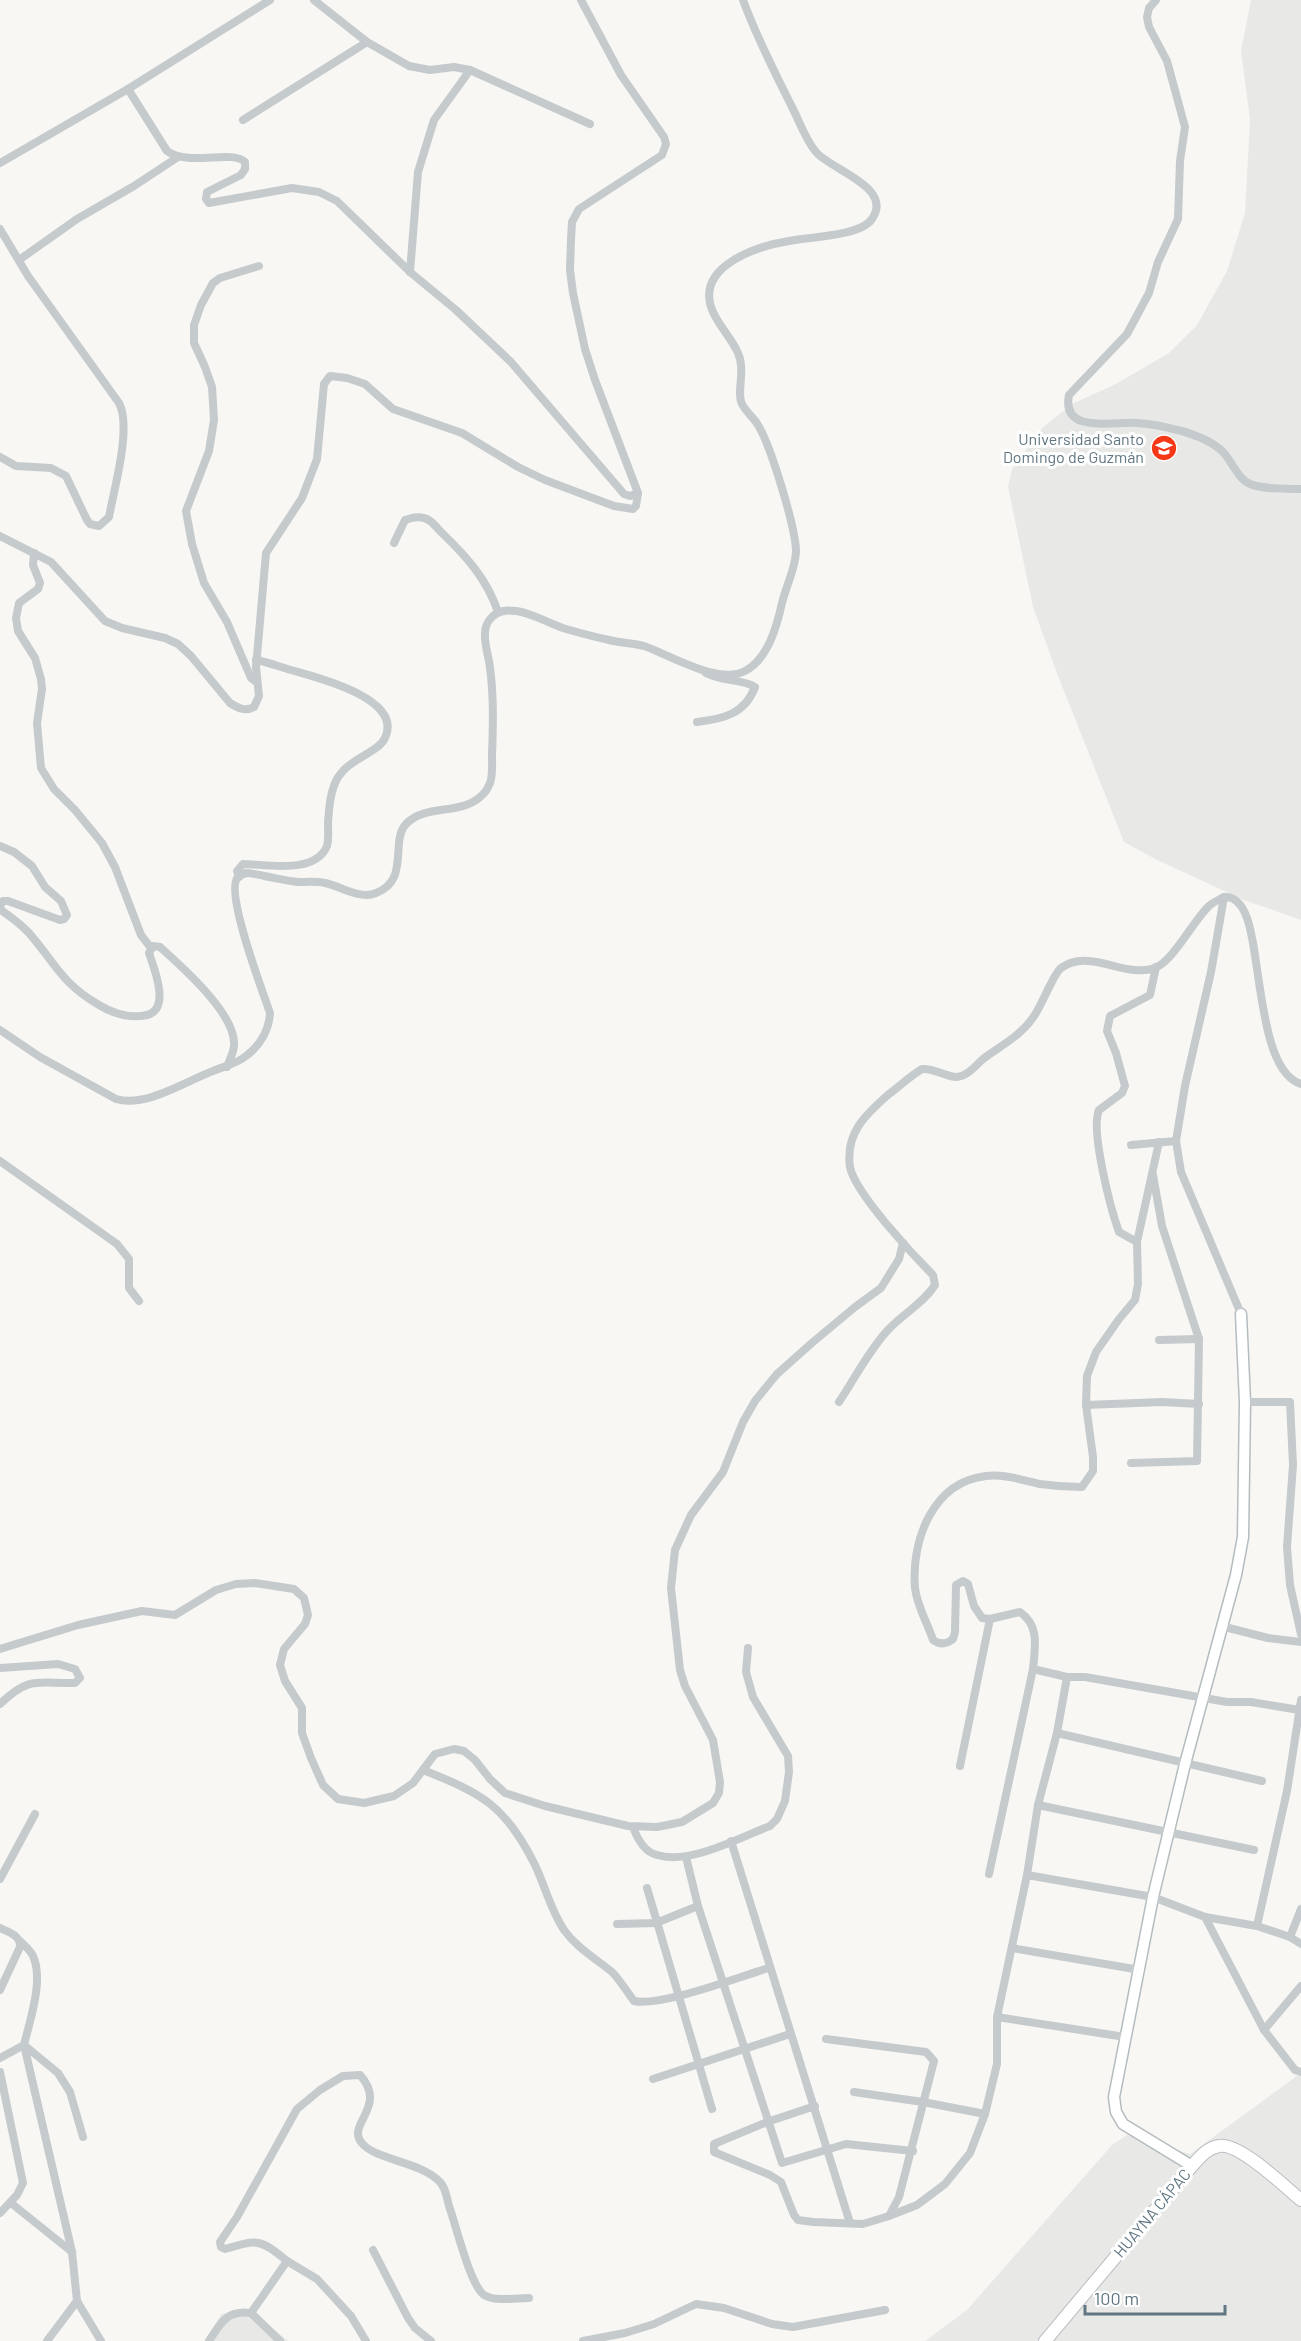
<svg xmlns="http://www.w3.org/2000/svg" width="1301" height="2341" font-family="Barlow,sans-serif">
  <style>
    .built { fill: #e8e9e7 }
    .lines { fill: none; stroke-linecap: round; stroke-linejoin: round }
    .secondary-casing { stroke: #b4bcc0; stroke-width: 13 }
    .primary-casing { stroke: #b8bdc0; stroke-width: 14 }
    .street { stroke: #c5cacd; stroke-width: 8 }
    .secondary { stroke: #fff; stroke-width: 10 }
    .primary { stroke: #fff; stroke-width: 12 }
    .labels { text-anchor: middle; stroke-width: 6; stroke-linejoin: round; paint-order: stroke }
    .poi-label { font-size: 16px; fill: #607682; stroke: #fff; text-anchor: end }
    .street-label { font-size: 16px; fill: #607682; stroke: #fff }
  </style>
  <rect width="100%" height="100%" fill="#f8f7f4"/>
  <g class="built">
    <polygon points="1251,0 1301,0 1301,920 1244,900 1157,860 1124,842 1058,676 1033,607 1008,487 1012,469 1042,428 1072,404 1116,384 1169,353 1197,325 1227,271 1245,213 1250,120 1241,51"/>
    <polygon points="1301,2073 1301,2341 925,2341 967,2310 1112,2145 1127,2135 1190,2154"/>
    <polygon points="249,2309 288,2341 206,2341 221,2314"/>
  </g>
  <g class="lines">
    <g class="secondary-casing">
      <polyline id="secondary" points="1192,2166 1123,2124 1116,2112 1114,2097 1153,1897 1185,1764 1236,1575 1243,1537 1245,1402 1241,1314"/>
    </g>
    <g class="primary-casing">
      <path id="primary" d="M1045 2341 1192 2166C1200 2157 1207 2148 1219 2146 1239 2142 1285 2187 1301 2200"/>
    </g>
    <g class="street">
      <polyline points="314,0 367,42 409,66 430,70 454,67 470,70 590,124"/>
      <path d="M1156 0 1149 8 1147 17 1149 27 1167 61 1185 127 1180 161 1178 219 1158 262 1149 293 1127 334 1069 395C1061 435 1115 421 1137 423 1148 424 1159 425 1169 428 1186 431 1212 440 1224 453 1232 462 1238 479 1250 484 1265 490 1285 488 1301 489"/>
      <path d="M128 89 167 151C189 167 232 149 245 162V169L241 175 207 192 206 199 209 203 292 188 319 192 337 201 410 272 456 310 511 362 624 494 630 496 638 493"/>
      <polyline points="243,120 367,42"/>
      <polyline points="0,163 128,89 270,0"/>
      <path d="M0 229 28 276 119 403C132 427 114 489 109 517L99 526 90 524 87 520 66 476 51 468 16 466 0 457"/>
      <polyline points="19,260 77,219 134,186 178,157"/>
      <polyline points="410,272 418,172 434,120 470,70"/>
      <path d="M0 536 51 562 105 621 122 628 165 638 178 644 191 656 230 703C238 708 245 712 254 707L259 696 256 667 266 553 302 498 317 459 324 384 330 376 347 378 365 384 393 409 462 433 518 467 545 480 614 506 633 509 636 506 638 493 595 380 585 349 573 293 570 270 571 240 572 222 579 209 662 155 666 144 664 137 621 75 581 0"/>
      <path d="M394 543 405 520C411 518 417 516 424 518 432 520 436 527 442 533 466 556 487 579 498 612"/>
      <polyline points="34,553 33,565 40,583 38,589 19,603 16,618 18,631 35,658 41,679 42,689 37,723 41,768 54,789 75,810 102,843 115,867 141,935 151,948"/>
      <polyline points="256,682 251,678 227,622 204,583 192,544 186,511 209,451 214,420 212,387 205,367 194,343 194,325 201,305 213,283 220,278 259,266"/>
      <path d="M697 722C723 719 745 714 755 687 743 679 723 682 706 673"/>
      <polyline points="0,846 14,852 32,866 45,887 61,901 67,915 64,919 60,920 8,901 3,901 0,905"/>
      <path d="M239 877 237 871 243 864C266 864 315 875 327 846 329 839 328 830 328 823 329 809 330 792 337 779 349 758 378 753 385 738 404 698 315 677 291 670 280 667 268 662 256 660"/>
      <path d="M0 906 1 910C11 917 21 924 29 933 56 964 61 983 99 1005 114 1014 129 1019 147 1015 171 1009 154 968 149 953L153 946 160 947C182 967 236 1014 234 1045 234 1053 229 1060 227 1067"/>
      <path d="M0 1030 40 1057 116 1099C146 1108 186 1081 213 1071 225 1066 236 1064 246 1056 260 1046 269 1030 270 1013 263 992 224 891 238 877 241 875 243 874 246 873 249 873 261 875 264 876 275 878 287 881 299 882 307 882 317 881 325 883 341 886 359 900 376 893 410 881 390 841 406 824 425 804 460 815 480 797 484 794 488 788 490 783 493 775 492 765 492 756 493 727 494 697 490 668 489 657 484 644 485 633 485 626 487 622 492 617 499 610 507 610 516 611 533 613 549 624 566 629 580 633 595 637 609 640 621 643 633 643 644 646 670 655 718 685 745 671 768 659 777 626 782 603 786 586 795 570 796 552 796 529 771 446 758 425 754 418 746 412 742 404 736 392 746 371 738 353 731 337 716 323 711 307 698 265 758 246 789 241 808 237 861 236 872 219 894 187 831 170 816 152 805 139 799 120 791 105 774 71 756 36 743 0"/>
      <polyline points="1131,1145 1176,1141"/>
      <polyline points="0,1161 117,1244 129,1259 129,1288 139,1301"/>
      <path d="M1137 1242 1119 1232C1111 1210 1090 1130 1099 1110L1122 1093 1125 1086 1116 1053 1107 1031 1110 1016 1150 995 1156 967"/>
      <path d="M1241 1314 1181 1172 1176 1141 1185 1086 1211 972 1224 897C1234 896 1241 904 1245 913 1262 950 1257 1070 1301 1084"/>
      <polyline points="1159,1340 1199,1339"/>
      <path d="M839 1402C855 1378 868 1352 887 1331 902 1314 923 1304 935 1285L933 1275C913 1255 855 1193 850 1167 845 1133 866 1114 889 1094 900 1086 910 1076 922 1069 935 1068 945 1077 957 1077 968 1076 975 1066 983 1059 1000 1046 1019 1037 1032 1019 1041 1008 1053 974 1061 968 1089 947 1125 979 1155 968 1174 960 1193 921 1209 906 1213 902 1219 900 1224 897"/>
      <polyline points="1245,1402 1290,1402 1293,1465 1287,1547 1290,1585 1301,1634"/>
      <polyline points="1086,1405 1162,1402 1199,1404"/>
      <polyline points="1131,1463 1197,1461 1199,1339 1162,1226 1153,1175"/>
      <polyline points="1221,1626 1268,1638 1301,1642"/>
      <polyline points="0,1649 78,1625 142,1611 175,1615 216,1590 236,1584 255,1583 294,1589 304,1598 308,1615 305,1624 284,1649 280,1665 285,1681 302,1708 302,1733 311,1758 323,1785 338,1799 364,1803 394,1796 413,1783 435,1754 454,1749 464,1751 475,1760 490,1779 505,1793 545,1806 628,1826 657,1827 682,1822 713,1803 719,1793 720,1782 713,1740 685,1686 680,1670 671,1588 675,1550 691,1515 723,1472 743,1422 755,1401 777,1374 813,1342 855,1307 881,1288 899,1259 903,1243"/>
      <path d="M0 1668 58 1664 75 1669 80 1678 75 1683C38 1684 30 1675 0 1704"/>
      <polyline points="1067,1677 1085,1677 1227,1702 1251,1702 1299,1710"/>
      <polyline points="1057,1733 1262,1781"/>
      <polyline points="960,1766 990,1619"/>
      <path d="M423 1770C481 1793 505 1805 534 1863 545 1885 550 1909 564 1930 577 1948 595 1958 612 1972 620 1980 627 1992 634 2001 661 2007 738 1977 769 1968"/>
      <polyline points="1038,1805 1254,1850"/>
      <path d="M633 1827C637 1838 644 1852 657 1855 690 1865 738 1838 770 1826L777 1819 785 1801 789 1772 788 1756 753 1697 746 1672 748 1648"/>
      <polyline points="731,1841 850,2223"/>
      <polyline points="686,1857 698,1906 782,2163 846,2144 913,2151"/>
      <path d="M989 1874 1033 1669C1035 1647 1040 1626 1020 1612L990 1619 982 1618 974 1606 968 1584 963 1581 956 1585 955 1632 953 1639C947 1644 940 1645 933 1640 927 1622 917 1606 915 1588 911 1540 933 1482 986 1476 1005 1474 1022 1480 1040 1484 1054 1486 1068 1487 1082 1487L1093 1471V1457L1086 1405 1087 1376 1096 1352 1119 1319 1135 1300 1138 1284 1137 1242 1159 1142"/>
      <polyline points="1027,1875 1153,1897 1205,1917 1257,1926 1290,1937 1301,1944"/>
      <polyline points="0,1879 35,1814"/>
      <polyline points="647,1888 712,2109"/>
      <polyline points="1205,1917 1264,2030 1295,2070 1301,2072"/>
      <polyline points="617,1924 656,1923 698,1906"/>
      <polyline points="1257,1926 1287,1791 1301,1700"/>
      <path d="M0 1928C9 1932 21 1936 20 1947L0 1990"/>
      <polyline points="1290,1937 1301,1909"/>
      <polyline points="1012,1948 1140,1970"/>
      <polyline points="997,2017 1125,2037"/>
      <polyline points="1264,2030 1301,1986"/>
      <path d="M0 2058 24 2045C30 2020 44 1980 33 1956 31 1951 25 1946 21 1942"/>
      <polyline points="0,2072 23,2183 17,2195 0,2213"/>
      <polyline points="653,2079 790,2034"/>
      <polyline points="854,2092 923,2102 985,2114"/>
      <polyline points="815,2106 767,2122 714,2144 714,2152 770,2175 781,2182 794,2215 798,2220 813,2222 863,2224 889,2216 899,2197 934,2061 926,2052 826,2039"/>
      <polyline points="83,2137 70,2092 58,2073 24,2045 72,2252 77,2301 101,2341"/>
      <polyline points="11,2203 72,2252"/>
      <polyline points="889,2216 917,2205 945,2184 970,2153 985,2114 997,2064 997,2017 1027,1875 1038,1805 1057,1733 1067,1677 1033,1669"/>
      <polyline points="373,2250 408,2318 415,2328 431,2341"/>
      <path d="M287 2261C260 2239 258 2239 225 2249L221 2247 220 2242 237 2217 297 2109 320 2090 343 2076 360 2075C388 2106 347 2124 361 2142 374 2160 419 2161 439 2181 445 2186 447 2198 449 2206 456 2225 470 2285 484 2295 495 2302 517 2298 529 2298"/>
      <polyline points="47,2341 77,2301"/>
      <path d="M209 2341C221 2322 227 2310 251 2313"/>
      <polyline points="280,2341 251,2313 287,2261 317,2279 351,2316 366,2341"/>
      <polyline points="583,2341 625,2333 654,2324 696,2304 724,2308 772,2324 793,2327 885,2310"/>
    </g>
    <use href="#secondary" class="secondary"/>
    <use href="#primary" class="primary"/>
  </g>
  <defs>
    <g id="university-disc" transform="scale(1.35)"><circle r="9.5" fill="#f43918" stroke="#fff"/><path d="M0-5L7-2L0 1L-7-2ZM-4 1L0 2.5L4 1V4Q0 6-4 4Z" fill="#fff"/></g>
  </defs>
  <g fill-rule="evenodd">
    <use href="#university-disc" x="1164" y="448"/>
  </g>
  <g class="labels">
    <g class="poi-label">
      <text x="1144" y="445">Universidad Santo<tspan x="1144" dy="18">Domingo de Guzmán</tspan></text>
    </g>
    <g class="street-label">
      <text transform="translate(1152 2213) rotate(-50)" y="6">HUAYNA CÁPAC</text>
    </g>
  </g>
  <path d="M1085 2305v9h140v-9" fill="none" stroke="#607682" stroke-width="3"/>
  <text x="1094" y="2305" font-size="18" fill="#607682" stroke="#ffffff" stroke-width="4.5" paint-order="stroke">100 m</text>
</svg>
